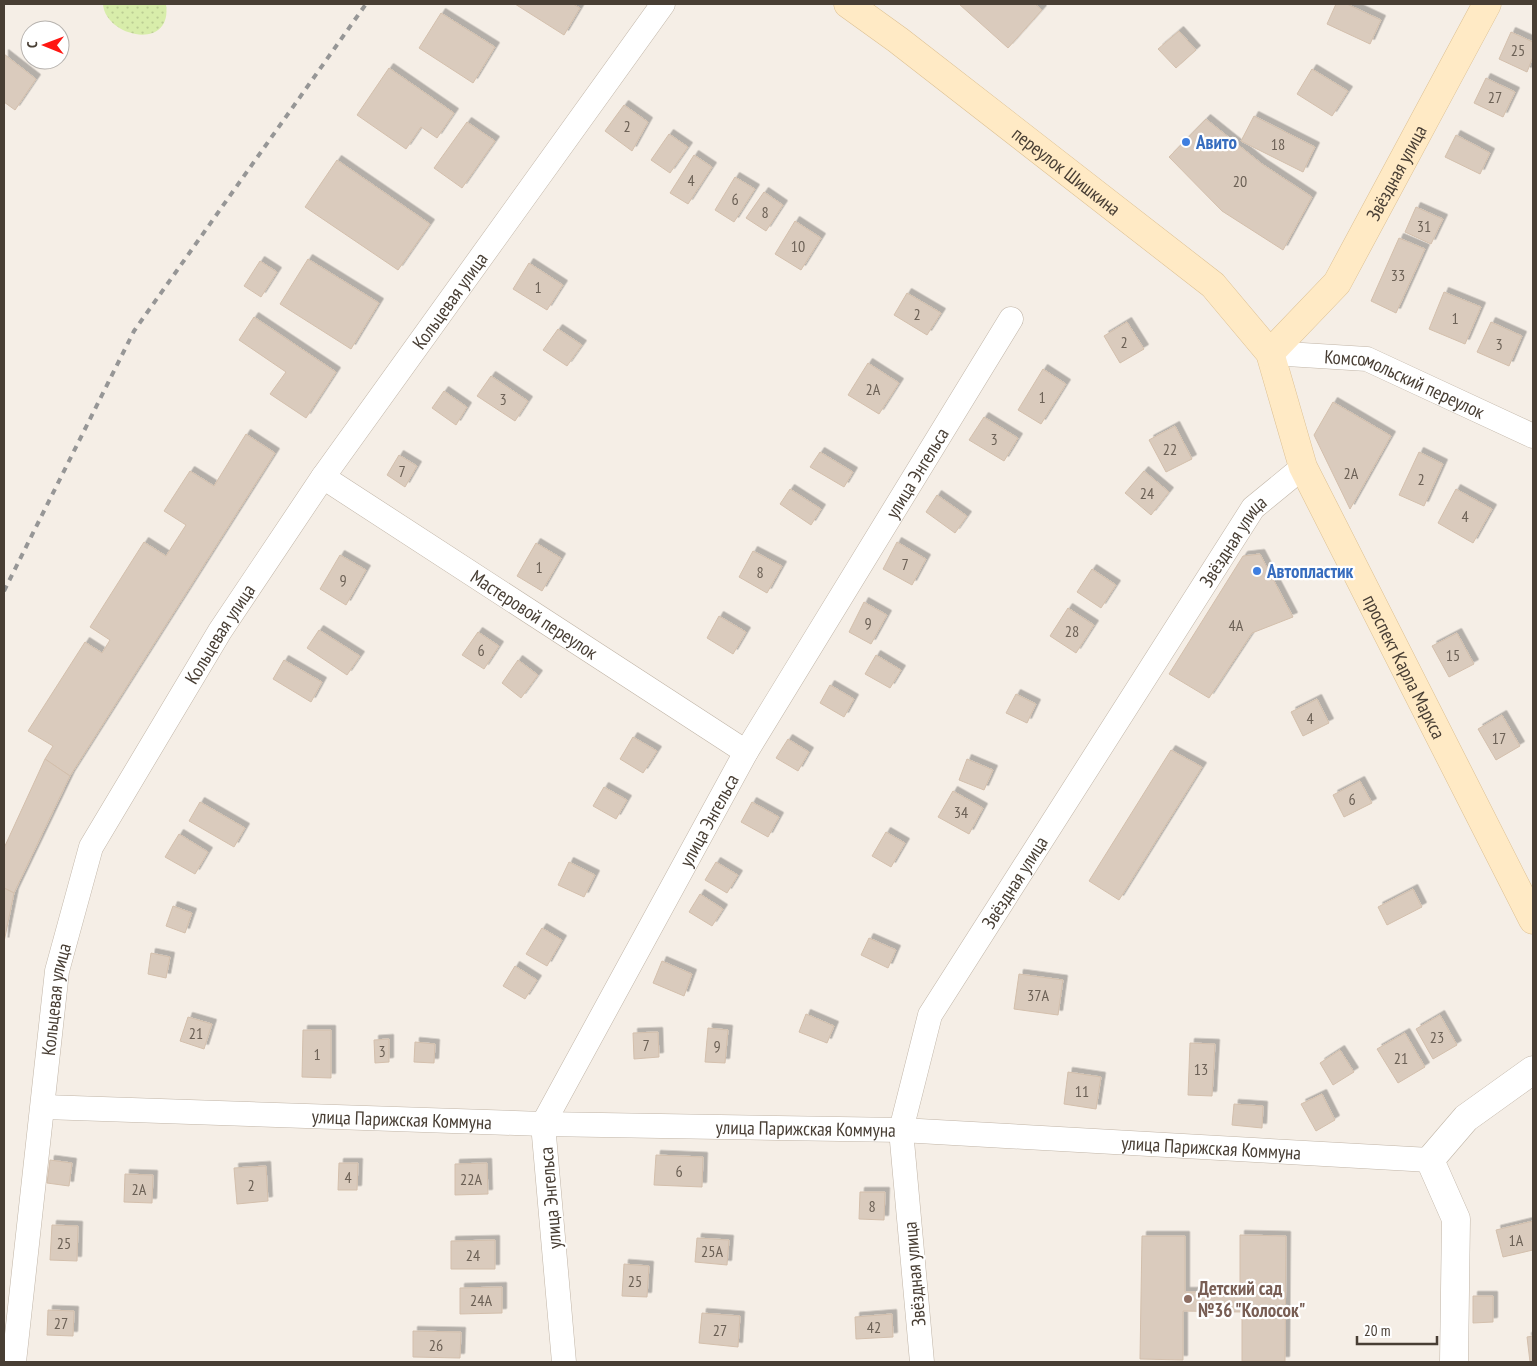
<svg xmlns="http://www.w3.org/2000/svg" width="1537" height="1366" font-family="'PT Sans Narrow',sans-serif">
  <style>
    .grass { fill: url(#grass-dots) }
    .building { fill: #dacbbd; stroke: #d3bfac; filter: url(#shadow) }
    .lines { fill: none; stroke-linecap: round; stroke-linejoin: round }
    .minor-casing { stroke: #c1b5a7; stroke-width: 25 }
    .tertiary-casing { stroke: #c1b5a7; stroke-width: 29 }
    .secondary-casing { stroke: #ddc092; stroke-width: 29 }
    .minor { stroke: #fff; stroke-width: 24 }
    .tertiary { stroke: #fff; stroke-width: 28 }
    .secondary { stroke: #ffeac5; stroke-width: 28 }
    .rail { stroke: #969696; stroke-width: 4; stroke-dasharray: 6 6; stroke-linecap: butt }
    .shop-dot { fill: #3f7fe0; stroke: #fff; stroke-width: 2 }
    .education-dot { fill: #8d6e63; stroke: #fff; stroke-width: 2 }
    .labels { text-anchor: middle; stroke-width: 4.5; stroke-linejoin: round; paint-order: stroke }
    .number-label { font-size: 16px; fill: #6c6156 }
    .shop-label { font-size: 19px; font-weight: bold; fill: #366cbe; stroke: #fff; text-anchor: start }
    .street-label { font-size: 19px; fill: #483e34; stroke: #fff }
    .education-label { font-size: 19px; font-weight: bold; fill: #785e54; stroke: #fff; text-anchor: start }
  </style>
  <defs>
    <pattern id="grass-dots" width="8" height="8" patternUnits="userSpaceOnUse" patternTransform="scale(1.25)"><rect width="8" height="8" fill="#d8edaa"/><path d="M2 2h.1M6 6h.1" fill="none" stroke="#bbcc93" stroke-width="1.8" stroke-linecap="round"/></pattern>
    <filter id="shadow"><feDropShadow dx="4.5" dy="-4.5" stdDeviation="0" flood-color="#0004"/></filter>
  </defs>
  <rect width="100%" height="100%" fill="#f5eee6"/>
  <path class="grass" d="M103 4H166C173 52 105 37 103 4Z"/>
  <g class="building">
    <polygon points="515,4 573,4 580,8 564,35"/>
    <polygon points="959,4 1035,4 1042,10 1008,48"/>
    <polygon points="1336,4 1347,4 1381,20 1370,44 1327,24"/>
    <polygon points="441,13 495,47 473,83 419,48"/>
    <polygon points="1179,31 1196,50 1176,68 1158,49"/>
    <polygon points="1511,32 1533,42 1533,57 1527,72 1499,59"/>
    <polygon points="4,54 36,79 15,110 4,102"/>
    <polygon points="389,68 454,113 437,138 421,127 406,149 357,115"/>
    <polygon points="1312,69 1348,91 1332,116 1297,94"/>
    <polygon points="1486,78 1515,92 1503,117 1474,103"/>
    <polygon points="624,105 648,122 632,151 605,131"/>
    <polygon points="1254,116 1315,147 1303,172 1241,141"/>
    <polygon points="1206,119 1262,164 1312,197 1283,250 1222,211 1169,157"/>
    <polygon points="467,122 495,141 462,188 434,168"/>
    <polygon points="669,134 688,147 670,173 651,160"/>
    <polygon points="1456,135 1490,153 1480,174 1445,157"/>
    <polygon points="694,155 712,167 688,204 670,193"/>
    <polygon points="337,160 430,224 398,270 305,207"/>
    <polygon points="735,177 755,189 734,222 715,210"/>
    <polygon points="764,192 783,205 766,231 746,218"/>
    <polygon points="1416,207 1443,219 1431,244 1405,232"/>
    <polygon points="795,221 821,238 801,270 775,254"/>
    <polygon points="1399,238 1425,249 1396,313 1371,301"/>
    <polygon points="308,259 379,303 351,349 280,304"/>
    <polygon points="260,261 277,272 261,297 244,286"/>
    <polygon points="529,263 563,285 547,310 513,289"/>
    <polygon points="1444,292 1481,307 1465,344 1429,329"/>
    <polygon points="907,293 941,313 927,335 894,315"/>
    <polygon points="254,317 336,372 306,418 270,394 286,372 239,340"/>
    <polygon points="1127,322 1144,349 1120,363 1104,336"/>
    <polygon points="1491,322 1522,336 1509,366 1477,352"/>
    <polygon points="558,329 582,345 567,366 543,350"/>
    <polygon points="868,363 899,383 879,414 848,395"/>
    <polygon points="1043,369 1066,384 1041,424 1018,410"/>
    <polygon points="491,376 528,401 515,421 477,396"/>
    <polygon points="444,391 467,407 456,425 432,408"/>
    <polygon points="1333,402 1391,436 1350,509 1314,435"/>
    <polygon points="984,417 1018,438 1004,461 969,440"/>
    <polygon points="1175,426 1192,459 1166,472 1149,440"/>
    <polygon points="246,434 275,453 70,776 45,759 53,746 28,731 85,642 102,653 110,640 90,627 144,542 166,556 186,525 164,511 190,471 214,486"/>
    <polygon points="820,452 853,472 844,487 810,467"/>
    <polygon points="1419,452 1443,464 1424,506 1399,495"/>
    <polygon points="399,455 417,466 405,487 387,475"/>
    <polygon points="1144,471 1169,492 1151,515 1125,493"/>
    <polygon points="790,489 821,509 811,525 780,504"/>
    <polygon points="1456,489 1492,509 1473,543 1438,523"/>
    <polygon points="937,495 967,516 955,533 926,512"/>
    <polygon points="897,542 926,559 912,585 883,569"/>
    <polygon points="536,543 561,558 542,591 517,576"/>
    <polygon points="753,551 782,566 767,593 739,577"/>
    <polygon points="1260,554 1293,617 1252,633 1209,698 1169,674 1243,556"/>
    <polygon points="340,555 366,570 346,605 320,589"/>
    <polygon points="1092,569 1116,585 1101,608 1077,592"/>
    <polygon points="864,602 887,615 871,644 849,632"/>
    <polygon points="1068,608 1094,625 1076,653 1050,636"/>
    <polygon points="719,616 746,632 733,654 707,638"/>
    <polygon points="319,630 360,656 347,675 307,648"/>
    <polygon points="478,632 499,646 484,669 462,655"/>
    <polygon points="1457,633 1474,664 1449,677 1432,646"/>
    <polygon points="876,655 901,670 890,688 865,674"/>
    <polygon points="284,660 322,682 311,702 273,679"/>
    <polygon points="518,660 538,675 521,698 502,683"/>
    <polygon points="830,685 854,699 844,717 820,703"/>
    <polygon points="1016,694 1036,704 1027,723 1006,713"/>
    <polygon points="1317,699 1329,723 1303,736 1291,712"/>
    <polygon points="1502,715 1520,746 1496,760 1478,729"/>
    <polygon points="633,737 657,751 643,773 620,759"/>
    <polygon points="788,739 809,752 798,771 776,758"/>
    <polygon points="1171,750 1202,767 1119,900 1089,881"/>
    <polygon points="45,759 70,776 14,893 4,888 4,848"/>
    <polygon points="967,759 993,770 984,790 959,780"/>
    <polygon points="1360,781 1372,803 1344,817 1333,795"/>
    <polygon points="604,787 627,800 616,819 593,806"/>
    <polygon points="953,791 983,808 969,834 938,817"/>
    <polygon points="200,802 245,828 234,847 189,821"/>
    <polygon points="752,802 779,817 768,837 741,822"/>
    <polygon points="886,832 905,843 891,867 872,856"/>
    <polygon points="179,834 208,852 195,874 165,857"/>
    <polygon points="569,862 595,875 584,897 558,885"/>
    <polygon points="716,862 738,875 727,893 705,880"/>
    <polygon points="4,888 14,893 4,942"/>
    <polygon points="1413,889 1422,907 1387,925 1378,907"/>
    <polygon points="700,894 723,909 712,926 689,912"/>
    <polygon points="173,906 192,913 185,933 166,926"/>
    <polygon points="542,928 562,940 547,966 526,954"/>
    <polygon points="869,938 896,950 888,968 861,955"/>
    <polygon points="151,953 170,957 166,978 148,974"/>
    <polygon points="662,961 692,974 684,996 653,983"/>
    <polygon points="515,966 537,980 525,999 503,986"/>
    <polygon points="1019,974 1063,980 1058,1015 1014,1009"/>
    <polygon points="806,1014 834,1026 827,1043 799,1032"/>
    <polygon points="1440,1015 1457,1045 1433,1059 1416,1029"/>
    <polygon points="188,1017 212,1024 204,1049 180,1041"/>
    <polygon points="708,1028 728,1030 725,1063 705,1062"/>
    <polygon points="303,1030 331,1030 331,1078 302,1077"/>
    <polygon points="658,1032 659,1057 634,1059 633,1033"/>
    <polygon points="1405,1033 1425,1067 1398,1083 1377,1049"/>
    <polygon points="389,1039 389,1062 375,1063 374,1040"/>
    <polygon points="415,1042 435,1044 434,1063 414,1062"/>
    <polygon points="1190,1043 1215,1044 1212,1096 1188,1095"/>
    <polygon points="1340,1050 1354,1072 1333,1085 1320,1063"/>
    <polygon points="1068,1072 1101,1077 1096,1109 1064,1104"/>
    <polygon points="1322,1094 1335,1120 1316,1131 1301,1104"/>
    <polygon points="1234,1104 1263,1106 1262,1128 1232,1125"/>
    <polygon points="656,1155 703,1157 702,1187 654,1185"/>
    <polygon points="50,1160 72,1163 69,1186 47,1183"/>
    <polygon points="339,1163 358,1163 357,1190 338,1190"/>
    <polygon points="487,1163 488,1194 455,1195 455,1164"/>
    <polygon points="266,1166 268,1201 237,1204 234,1168"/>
    <polygon points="125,1174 153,1175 152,1203 124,1202"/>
    <polygon points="860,1192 885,1192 884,1220 859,1219"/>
    <polygon points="1533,1221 1533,1250 1503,1257 1496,1230"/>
    <polygon points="52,1225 78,1226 77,1261 50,1260"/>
    <polygon points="1240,1235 1286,1236 1285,1361 1242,1361 1242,1312 1183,1311 1183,1360 1140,1359 1142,1236 1185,1236 1185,1292 1240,1292"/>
    <polygon points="697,1238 729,1240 727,1265 695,1262"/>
    <polygon points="495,1240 495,1269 451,1269 451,1241"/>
    <polygon points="624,1264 649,1266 647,1297 622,1296"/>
    <polygon points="502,1287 502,1313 460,1314 460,1288"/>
    <polygon points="1473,1296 1493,1296 1493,1322 1473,1323"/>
    <polygon points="48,1310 74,1311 73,1336 47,1335"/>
    <polygon points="702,1313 740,1316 738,1347 699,1343"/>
    <polygon points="892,1314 893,1337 856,1339 855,1317"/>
    <polygon points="413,1331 461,1332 460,1358 413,1357"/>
    <polygon points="1533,1336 1533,1362 1530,1362 1527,1337"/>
  </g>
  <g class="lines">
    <g class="minor-casing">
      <g id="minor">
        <path id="s1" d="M1270 353 1367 359 1533 436"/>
        <path id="s2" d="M323 477 746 752"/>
        <path id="s3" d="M44 1107 543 1124 901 1130 1430 1160"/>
        <path id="s4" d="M14 1362 57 971 91 847 220 631 323 477 663 4"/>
        <path id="s5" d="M564 1362 543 1124 746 752 1011 319"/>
        <path id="s6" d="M922 1362 901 1130 930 1015 1253 508 1303 467"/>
      </g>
    </g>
    <g class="tertiary-casing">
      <polyline id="tertiary" points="1454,1362 1456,1219 1430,1160 1466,1118 1533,1070"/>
    </g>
    <g class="secondary-casing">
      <g id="secondary">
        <path id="s7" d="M848 4 898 40 1213 285 1270 353 1303 467 1533 920"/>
        <path id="s8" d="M1270 353 1337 283 1487 4"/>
      </g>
    </g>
    <use href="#minor" class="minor"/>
    <use href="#tertiary" class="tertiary"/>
    <use href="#secondary" class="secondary"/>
    <polyline class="rail" points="4,591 134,331 366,4"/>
  </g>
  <g class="shop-dot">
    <circle cx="1186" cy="142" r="5"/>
    <circle cx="1257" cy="571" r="5"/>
  </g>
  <circle class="education-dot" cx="1188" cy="1299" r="5"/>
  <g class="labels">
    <g class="number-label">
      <text x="1518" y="56">25</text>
      <text x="1495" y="103">27</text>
      <text x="627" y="132">2</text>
      <text x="1278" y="150">18</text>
      <text x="691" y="186">4</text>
      <text x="1240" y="187">20</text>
      <text x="735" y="205">6</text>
      <text x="765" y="218">8</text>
      <text x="1424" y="232">31</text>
      <text x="798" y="252">10</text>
      <text x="1398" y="281">33</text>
      <text x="538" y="293">1</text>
      <text x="917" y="320">2</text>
      <text x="1455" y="324">1</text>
      <text x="1124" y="348">2</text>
      <text x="1499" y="350">3</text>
      <text x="873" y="395">2А</text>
      <text x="1042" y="403">1</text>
      <text x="503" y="405">3</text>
      <text x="994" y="445">3</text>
      <text x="1170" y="455">22</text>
      <text x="402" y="477">7</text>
      <text x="1351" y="479">2А</text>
      <text x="1421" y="485">2</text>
      <text x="1147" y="499">24</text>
      <text x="1465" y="522">4</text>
      <text x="905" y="570">7</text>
      <text x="539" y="573">1</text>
      <text x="760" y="578">8</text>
      <text x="343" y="586">9</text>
      <text x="868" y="629">9</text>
      <text x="1236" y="631">4А</text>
      <text x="1072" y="637">28</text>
      <text x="481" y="656">6</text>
      <text x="1453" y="661">15</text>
      <text x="1310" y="724">4</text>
      <text x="1499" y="744">17</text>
      <text x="1352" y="805">6</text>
      <text x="961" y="818">34</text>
      <text x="1038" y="1001">37А</text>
      <text x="196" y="1039">21</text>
      <text x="1437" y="1043">23</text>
      <text x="646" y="1051">7</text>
      <text x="717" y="1052">9</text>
      <text x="382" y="1057">3</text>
      <text x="317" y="1060">1</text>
      <text x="1401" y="1064">21</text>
      <text x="1201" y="1075">13</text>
      <text x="1082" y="1097">11</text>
      <text x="679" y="1177">6</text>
      <text x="348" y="1183">4</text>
      <text x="471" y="1185">22А</text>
      <text x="251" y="1191">2</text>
      <text x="139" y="1195">2А</text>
      <text x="872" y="1212">8</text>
      <text x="1516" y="1246">1А</text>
      <text x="64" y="1249">25</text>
      <text x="712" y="1257">25А</text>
      <text x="473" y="1261">24</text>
      <text x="635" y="1287">25</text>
      <text x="481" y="1306">24А</text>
      <text x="61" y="1329">27</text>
      <text x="874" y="1333">42</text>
      <text x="720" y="1336">27</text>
      <text x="436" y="1351">26</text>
    </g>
    <g class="shop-label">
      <text x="1196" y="149">Авито</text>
      <text x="1267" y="578">Автопластик</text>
    </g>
    <g class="street-label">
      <text dy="7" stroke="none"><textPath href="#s7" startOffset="275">переулок Шишкина</textPath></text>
      <text dy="7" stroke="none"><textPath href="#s8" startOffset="222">Звёздная улица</textPath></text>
      <text dy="7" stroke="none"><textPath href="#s4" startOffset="1176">Кольцевая улица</textPath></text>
      <text dy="7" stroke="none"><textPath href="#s1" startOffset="140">Комсомольский переулок</textPath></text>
      <text dy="7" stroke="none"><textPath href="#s5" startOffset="990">улица Энгельса</textPath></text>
      <text dy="7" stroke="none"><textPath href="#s6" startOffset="914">Звёздная улица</textPath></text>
      <text dy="7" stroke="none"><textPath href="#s2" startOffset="252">Мастеровой переулок</textPath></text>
      <text dy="7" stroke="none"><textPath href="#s4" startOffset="771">Кольцевая улица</textPath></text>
      <text dy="7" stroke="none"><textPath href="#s7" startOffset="892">проспект Карла Маркса</textPath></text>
      <text dy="7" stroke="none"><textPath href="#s5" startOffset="585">улица Энгельса</textPath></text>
      <text dy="7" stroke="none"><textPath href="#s6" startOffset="509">Звёздная улица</textPath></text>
      <text dy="7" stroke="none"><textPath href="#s4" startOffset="365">Кольцевая улица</textPath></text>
      <text dy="7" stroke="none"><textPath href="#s3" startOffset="358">улица Парижская Коммуна</textPath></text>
      <text dy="7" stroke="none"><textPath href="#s3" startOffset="762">улица Парижская Коммуна</textPath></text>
      <text dy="7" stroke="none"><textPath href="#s3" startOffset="1168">улица Парижская Коммуна</textPath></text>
      <text transform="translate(550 1198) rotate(-95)" y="7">улица Энгельса</text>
      <text transform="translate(914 1274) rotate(-95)" y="7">Звёздная улица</text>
    </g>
    <g class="education-label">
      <text x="1198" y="1295">Детский сад<tspan x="1198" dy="22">№36 "Колосок"</tspan></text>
    </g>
  </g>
  <rect width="1537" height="1366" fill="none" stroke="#483e34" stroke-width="10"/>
  <g transform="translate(45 45) rotate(271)"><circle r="24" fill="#ffffff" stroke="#b6b2ae"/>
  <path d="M0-4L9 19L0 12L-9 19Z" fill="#ff1712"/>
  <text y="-8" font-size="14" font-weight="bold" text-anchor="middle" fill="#483e34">С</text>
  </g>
  <path d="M1357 1336v8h80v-8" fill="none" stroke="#483e34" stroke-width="2.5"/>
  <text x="1364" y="1336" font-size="15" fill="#483e34" stroke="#ffffff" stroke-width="4" paint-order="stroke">20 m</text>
</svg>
